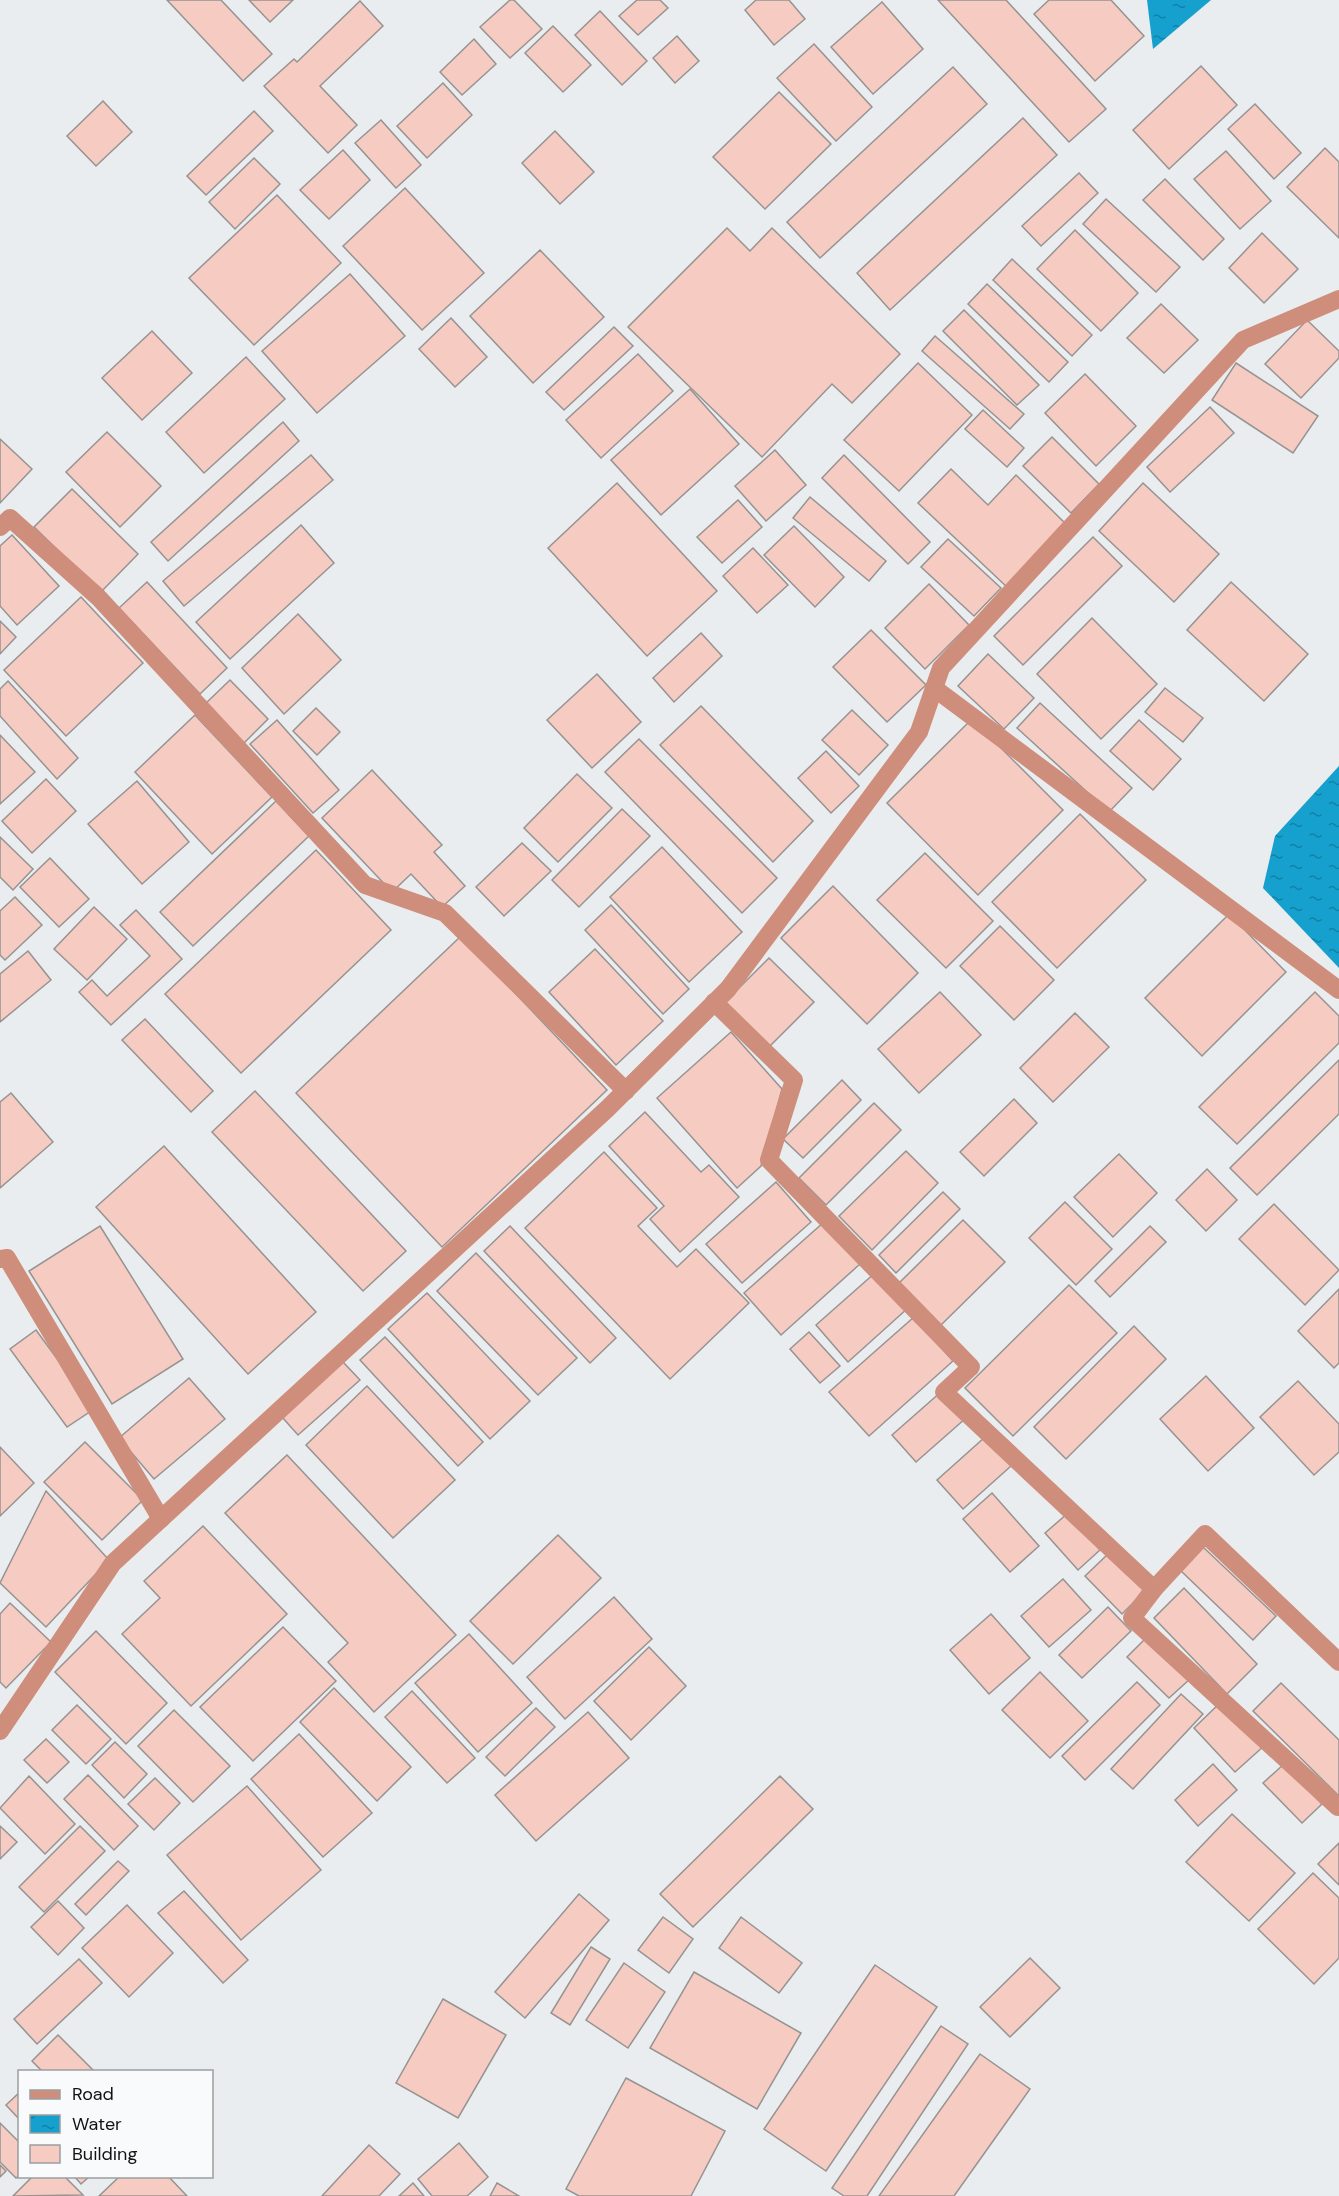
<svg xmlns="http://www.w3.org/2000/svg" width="1339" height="2196" font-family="'DM Sans',sans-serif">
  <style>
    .water { fill: url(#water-ripples) }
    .building { fill: #f6cbc2; stroke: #969392; stroke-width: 1.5 }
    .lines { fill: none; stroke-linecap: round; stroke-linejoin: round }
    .minor { stroke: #ce8e7b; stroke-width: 18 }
  </style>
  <defs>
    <pattern id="water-ripples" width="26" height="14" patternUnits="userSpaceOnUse" patternTransform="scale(1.5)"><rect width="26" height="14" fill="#15a0ce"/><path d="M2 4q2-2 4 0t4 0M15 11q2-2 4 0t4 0" fill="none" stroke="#1281a6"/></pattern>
  </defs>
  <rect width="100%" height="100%" fill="#eaedef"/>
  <g class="water">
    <polygon points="1147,0 1211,0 1153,49"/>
    <polygon points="1339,766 1339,968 1263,888 1275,836"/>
  </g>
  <g class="building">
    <polygon points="167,0 221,0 272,54 243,81"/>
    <polygon points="249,0 293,0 270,22"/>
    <polygon points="510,0 514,0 542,29 510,58 480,27"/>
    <polygon points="637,0 660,0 668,8 638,35 619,16"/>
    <polygon points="756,0 789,0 805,19 774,45 745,10"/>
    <polygon points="938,0 1006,0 1106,109 1069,142"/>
    <polygon points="1049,0 1111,0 1144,36 1095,81 1034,14"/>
    <polygon points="360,1 383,26 320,86 357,125 328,153 264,86 294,59 297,62"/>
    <polygon points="882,2 923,49 873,94 831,47"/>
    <polygon points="600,11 647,61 622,85 575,35"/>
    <polygon points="553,26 591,65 563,92 525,53"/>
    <polygon points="677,36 699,61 675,83 653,58"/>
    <polygon points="474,39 496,64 462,95 440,72"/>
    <polygon points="814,44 872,107 836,141 777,78"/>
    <polygon points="1201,66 1237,105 1169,169 1133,130"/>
    <polygon points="953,67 987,104 820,258 787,222"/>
    <polygon points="443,83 472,115 427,158 397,126"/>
    <polygon points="779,92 831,144 765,209 713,157"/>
    <polygon points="103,101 132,132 96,166 67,136"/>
    <polygon points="1255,104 1301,153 1274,179 1228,129"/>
    <polygon points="254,111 273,131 206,195 187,176"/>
    <polygon points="1023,118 1057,155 890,310 857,273"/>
    <polygon points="381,120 421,165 396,188 355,143"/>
    <polygon points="555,131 594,172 560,204 522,163"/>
    <polygon points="1325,148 1339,162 1339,238 1287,187"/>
    <polygon points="343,150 370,180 329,219 300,190"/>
    <polygon points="1226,151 1271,201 1240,229 1194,179"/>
    <polygon points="254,158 280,184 235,229 209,202"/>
    <polygon points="1079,173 1098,193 1041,246 1022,226"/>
    <polygon points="1165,179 1224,239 1203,260 1143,200"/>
    <polygon points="405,188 484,273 422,330 343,246"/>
    <polygon points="277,195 341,263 254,345 189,278"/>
    <polygon points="1106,199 1180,267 1156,292 1083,224"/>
    <polygon points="727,228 750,251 772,228 900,354 852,403 832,384 762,457 628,327"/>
    <polygon points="1075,230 1138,293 1101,331 1037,269"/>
    <polygon points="1262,233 1298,269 1264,303 1229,268"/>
    <polygon points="540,250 604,317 533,383 470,316"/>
    <polygon points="1012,259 1092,335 1072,356 993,280"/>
    <polygon points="350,274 405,336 317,413 262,351"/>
    <polygon points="987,284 1068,362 1049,382 968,304"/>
    <polygon points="1161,304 1198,340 1164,373 1127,338"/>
    <polygon points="964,310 1039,385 1017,405 943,331"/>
    <polygon points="451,318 487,357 455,387 419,349"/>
    <polygon points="1307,320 1339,351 1339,358 1301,398 1265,364"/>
    <polygon points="614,327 633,346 564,410 546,392"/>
    <polygon points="152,331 192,373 142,420 102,378"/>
    <polygon points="935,336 1024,414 1010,429 922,351"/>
    <polygon points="638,354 673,391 601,458 566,420"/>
    <polygon points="246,357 285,399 204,473 166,432"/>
    <polygon points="918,363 972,415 899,491 844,440"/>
    <polygon points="1236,363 1318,416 1293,453 1212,400"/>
    <polygon points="1085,374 1136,426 1096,466 1045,413"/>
    <polygon points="690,389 739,444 661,515 611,460"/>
    <polygon points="1210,407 1234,433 1170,492 1147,467"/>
    <polygon points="983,410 1024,448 1007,467 965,429"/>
    <polygon points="283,422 299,441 168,561 151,542"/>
    <polygon points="107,432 161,486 120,527 66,472"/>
    <polygon points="1052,437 1099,484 1071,513 1023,466"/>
    <polygon points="0,439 32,469 0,503"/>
    <polygon points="775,450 806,485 766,521 735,486"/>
    <polygon points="311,455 333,480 184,606 163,581"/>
    <polygon points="844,455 930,542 908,564 822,478"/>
    <polygon points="951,469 988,505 1016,475 1069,527 1009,589 918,503"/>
    <polygon points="617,483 717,591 647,656 548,548"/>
    <polygon points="1143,483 1219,554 1174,602 1099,531"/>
    <polygon points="72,489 138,554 101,592 34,527"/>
    <polygon points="810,497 886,561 869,581 793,518"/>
    <polygon points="738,500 762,527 722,563 697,537"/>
    <polygon points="301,525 334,563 230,659 196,622"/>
    <polygon points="794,526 844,577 815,607 764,555"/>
    <polygon points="12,535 59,586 17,625 0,606 0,546"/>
    <polygon points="1093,537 1122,566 1023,665 994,636"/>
    <polygon points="948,539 1001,588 974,616 921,567"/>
    <polygon points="753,548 788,585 757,613 723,576"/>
    <polygon points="147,582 227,668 200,694 119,608"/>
    <polygon points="1231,582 1308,654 1264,701 1187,630"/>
    <polygon points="929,584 969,625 925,669 885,628"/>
    <polygon points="81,597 143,663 66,736 4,670"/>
    <polygon points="298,614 341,660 284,714 242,668"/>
    <polygon points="1092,618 1157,684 1101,739 1037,674"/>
    <polygon points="0,621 16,637 0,654"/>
    <polygon points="871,630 926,685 887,722 833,667"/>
    <polygon points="701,633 722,656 674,702 653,678"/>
    <polygon points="988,654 1034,698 1004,729 958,686"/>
    <polygon points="597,674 641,722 592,768 547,720"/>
    <polygon points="230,680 268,719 243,744 204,705"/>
    <polygon points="8,681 78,758 57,779 0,716 0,689"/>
    <polygon points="1165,688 1203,718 1183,742 1145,712"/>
    <polygon points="1040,703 1132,788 1109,812 1017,728"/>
    <polygon points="701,706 813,821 773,862 660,745"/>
    <polygon points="316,708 340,732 317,755 293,731"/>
    <polygon points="852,710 888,745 859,775 822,740"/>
    <polygon points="195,715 272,797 212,854 135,772"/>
    <polygon points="972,719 1063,810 978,895 887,803"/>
    <polygon points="277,720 339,790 313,813 250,744"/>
    <polygon points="1139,720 1181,759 1153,790 1110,751"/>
    <polygon points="0,735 35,772 0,804"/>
    <polygon points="639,739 777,878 742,913 605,772"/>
    <polygon points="826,751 859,786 831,813 798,778"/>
    <polygon points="372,770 442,845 434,852 465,886 442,907 411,874 392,892 322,818"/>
    <polygon points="577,774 612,808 558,862 524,828"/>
    <polygon points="46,779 76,811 32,853 2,821"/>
    <polygon points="137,781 189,842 142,884 88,824"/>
    <polygon points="276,801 309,836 193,946 160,912"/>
    <polygon points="622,809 650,836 579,907 552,880"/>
    <polygon points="1080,814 1146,880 1057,968 992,902"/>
    <polygon points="0,837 33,869 13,890 0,877"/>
    <polygon points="522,843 551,871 504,916 476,887"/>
    <polygon points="662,847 742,932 689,982 610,897"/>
    <polygon points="316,850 391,930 241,1073 165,994"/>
    <polygon points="925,853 993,921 946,968 877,900"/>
    <polygon points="50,858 89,899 59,927 20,887"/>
    <polygon points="833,886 918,973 867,1024 781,938"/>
    <polygon points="15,897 42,925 5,960 0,955 0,911"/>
    <polygon points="611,905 689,989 663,1014 585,930"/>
    <polygon points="94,907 127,939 87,980 54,949"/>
    <polygon points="136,910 182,959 111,1025 79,992 92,980 107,996 150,956 120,925"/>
    <polygon points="1229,914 1286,972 1202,1056 1145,998"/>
    <polygon points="1000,926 1054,980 1014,1020 960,966"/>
    <polygon points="461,936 607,1090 442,1247 296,1093"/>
    <polygon points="595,949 663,1021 616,1065 549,992"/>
    <polygon points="28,951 51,980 0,1022 0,974"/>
    <polygon points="769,958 814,1002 770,1046 725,1002"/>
    <polygon points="940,992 981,1035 919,1093 878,1049"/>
    <polygon points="1315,992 1339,1016 1339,1043 1237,1144 1199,1107"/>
    <polygon points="1075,1013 1109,1047 1053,1102 1020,1068"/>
    <polygon points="145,1019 213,1091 191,1112 122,1040"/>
    <polygon points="731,1032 782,1089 761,1166 737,1188 657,1098"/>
    <polygon points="1339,1060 1339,1114 1257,1195 1230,1168"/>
    <polygon points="842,1080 861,1100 803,1158 783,1139"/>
    <polygon points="255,1091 406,1251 363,1291 212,1132"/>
    <polygon points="11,1093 53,1142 0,1188 0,1102"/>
    <polygon points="1014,1099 1037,1123 984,1176 960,1152"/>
    <polygon points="874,1103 901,1130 826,1205 799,1178"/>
    <polygon points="645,1112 701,1172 709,1165 739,1197 680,1252 650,1219 664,1206 609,1146"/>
    <polygon points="164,1146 316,1312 248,1374 96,1207"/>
    <polygon points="906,1151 938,1183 872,1250 839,1216"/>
    <polygon points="604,1152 657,1208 638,1226 677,1267 696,1249 749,1303 670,1379 525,1228"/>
    <polygon points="1119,1154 1157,1193 1113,1237 1074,1197"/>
    <polygon points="1207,1169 1237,1200 1206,1231 1176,1200"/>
    <polygon points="776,1182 811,1222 742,1283 706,1244"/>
    <polygon points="943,1192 960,1209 896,1273 879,1255"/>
    <polygon points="1065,1202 1112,1249 1076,1285 1029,1238"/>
    <polygon points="1274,1204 1339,1270 1305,1305 1239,1239"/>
    <polygon points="963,1220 1005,1262 941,1325 899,1283"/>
    <polygon points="824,1222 860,1264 781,1335 744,1293"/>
    <polygon points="100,1226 183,1359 112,1404 29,1271"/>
    <polygon points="510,1226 616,1338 590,1363 484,1251"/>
    <polygon points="1150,1226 1166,1242 1110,1297 1095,1281"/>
    <polygon points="476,1253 577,1358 538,1395 437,1291"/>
    <polygon points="876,1272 908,1308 848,1362 816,1325"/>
    <polygon points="1069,1285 1117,1333 1013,1436 965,1388"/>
    <polygon points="1339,1289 1339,1363 1334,1368 1298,1331"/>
    <polygon points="427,1293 530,1401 490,1439 388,1329"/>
    <polygon points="914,1317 953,1361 869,1436 829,1392"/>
    <polygon points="1134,1326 1166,1359 1066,1459 1034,1427"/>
    <polygon points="36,1330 94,1409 67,1427 10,1349"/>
    <polygon points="809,1332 840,1366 820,1383 790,1349"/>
    <polygon points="385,1337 483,1442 458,1466 360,1360"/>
    <polygon points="343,1362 360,1380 298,1435 282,1417"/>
    <polygon points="1206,1376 1254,1428 1208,1471 1160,1419"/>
    <polygon points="189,1378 225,1419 154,1479 119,1438"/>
    <polygon points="1298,1381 1339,1424 1339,1452 1314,1475 1260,1417"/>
    <polygon points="367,1386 455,1480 393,1538 306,1445"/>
    <polygon points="942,1391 966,1418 916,1462 892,1435"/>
    <polygon points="985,1437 1011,1466 963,1509 937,1480"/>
    <polygon points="85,1442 143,1500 102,1540 44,1482"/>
    <polygon points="0,1447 34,1483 0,1516"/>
    <polygon points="287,1455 456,1635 374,1712 328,1662 348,1643 225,1513"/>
    <polygon points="46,1491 109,1560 46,1627 0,1583"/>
    <polygon points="992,1493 1039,1546 1010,1572 963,1519"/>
    <polygon points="1068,1513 1100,1550 1078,1570 1045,1533"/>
    <polygon points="203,1526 287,1614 191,1706 122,1634 160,1598 144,1581"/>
    <polygon points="558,1535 601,1578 513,1664 470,1621"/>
    <polygon points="1203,1547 1276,1616 1253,1640 1180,1570"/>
    <polygon points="1108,1554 1145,1591 1122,1614 1085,1576"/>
    <polygon points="1063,1579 1091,1610 1049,1647 1021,1616"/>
    <polygon points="1184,1588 1257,1664 1227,1694 1154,1618"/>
    <polygon points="614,1597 652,1639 565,1719 527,1677"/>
    <polygon points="10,1603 51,1642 6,1688 0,1682 0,1614"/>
    <polygon points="1108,1607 1131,1631 1082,1678 1059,1655"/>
    <polygon points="991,1614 1030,1658 989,1694 950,1650"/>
    <polygon points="283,1627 336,1681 253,1761 200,1707"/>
    <polygon points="96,1631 167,1703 126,1744 55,1672"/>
    <polygon points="469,1634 532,1703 478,1752 415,1683"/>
    <polygon points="1147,1637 1190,1679 1169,1698 1127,1657"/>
    <polygon points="649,1647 686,1686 631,1740 594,1701"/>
    <polygon points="1040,1672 1088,1721 1050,1758 1002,1710"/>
    <polygon points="1137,1682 1160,1705 1085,1780 1062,1756"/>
    <polygon points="1281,1683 1339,1740 1339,1796 1253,1711"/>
    <polygon points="334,1688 411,1767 377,1801 300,1722"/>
    <polygon points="412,1691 475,1758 447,1783 385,1717"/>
    <polygon points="1181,1694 1203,1714 1133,1789 1111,1769"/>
    <polygon points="1223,1700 1265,1745 1235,1772 1194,1728"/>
    <polygon points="77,1705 111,1739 86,1764 52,1730"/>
    <polygon points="536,1708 555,1727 505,1776 486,1757"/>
    <polygon points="174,1710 230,1766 193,1802 138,1746"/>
    <polygon points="588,1712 629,1758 536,1841 495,1795"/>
    <polygon points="299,1734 372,1813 323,1857 251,1779"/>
    <polygon points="46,1739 69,1762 47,1783 24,1760"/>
    <polygon points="115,1742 147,1774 124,1798 92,1765"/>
    <polygon points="1213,1764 1237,1790 1198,1826 1175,1800"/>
    <polygon points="1284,1764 1322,1804 1302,1823 1263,1783"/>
    <polygon points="88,1775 138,1826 114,1850 64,1799"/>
    <polygon points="29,1776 75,1824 45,1854 0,1808"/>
    <polygon points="780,1776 813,1809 693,1927 660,1894"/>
    <polygon points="155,1778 180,1803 154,1830 128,1804"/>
    <polygon points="247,1786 321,1870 241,1940 167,1855"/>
    <polygon points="1232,1814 1295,1873 1249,1921 1186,1862"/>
    <polygon points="0,1826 17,1842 0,1859"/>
    <polygon points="80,1826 105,1851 44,1912 19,1887"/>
    <polygon points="1339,1843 1339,1885 1318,1864"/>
    <polygon points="118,1861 129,1871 86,1915 75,1904"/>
    <polygon points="1313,1873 1339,1898 1339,1958 1314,1984 1258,1929"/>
    <polygon points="184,1891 248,1960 223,1983 158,1913"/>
    <polygon points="579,1894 609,1920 525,2018 495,1992"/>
    <polygon points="58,1901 84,1928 58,1955 31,1927"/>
    <polygon points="127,1905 173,1953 129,1997 82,1948"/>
    <polygon points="663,1917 693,1939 669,1973 638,1950"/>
    <polygon points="741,1917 802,1963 779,1993 719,1948"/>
    <polygon points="591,1947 610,1959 570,2025 551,2013"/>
    <polygon points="1030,1958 1060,1988 1010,2037 980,2007"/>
    <polygon points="79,1959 102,1983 37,2044 14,2019"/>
    <polygon points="624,1963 665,1992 628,2048 586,2020"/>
    <polygon points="875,1965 937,2007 826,2171 764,2129"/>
    <polygon points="694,1972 801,2033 757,2109 650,2048"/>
    <polygon points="443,1999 506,2035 458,2118 396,2083"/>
    <polygon points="941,2026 968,2044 867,2196 844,2196 832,2188"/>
    <polygon points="58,2035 95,2072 43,2072 32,2061"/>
    <polygon points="980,2054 1030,2089 954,2196 879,2196"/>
    <polygon points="626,2078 725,2131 691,2196 579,2196 566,2189"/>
    <polygon points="20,2092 20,2120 6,2105"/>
    <polygon points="0,2123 20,2143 20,2175 16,2178 0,2162"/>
    <polygon points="459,2143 488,2177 467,2196 432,2196 418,2179"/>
    <polygon points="369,2145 400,2174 379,2196 322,2196"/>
    <polygon points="0,2165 6,2171 0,2177"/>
    <polygon points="33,2176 64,2176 83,2195 13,2196"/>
    <polygon points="74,2176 90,2176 81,2184"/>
    <polygon points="120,2176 168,2176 187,2196 99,2196"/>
    <polygon points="413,2183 424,2196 399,2196"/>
    <polygon points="497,2183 519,2196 490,2196"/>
  </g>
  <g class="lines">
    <g class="minor">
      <polyline points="0,527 10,518 98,597 365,885 445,913 626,1091"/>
      <polyline points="934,688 1339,990"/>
      <polyline points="714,1002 794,1080 769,1160 971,1367 944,1392 1154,1589 1132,1618 1338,1807"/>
      <polyline points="0,1259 7,1258 161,1519"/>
      <polyline points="1154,1589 1205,1534 1339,1662"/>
      <polyline points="0,1731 113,1563 607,1109 728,989 919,732 941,668 1243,340 1339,299"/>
    </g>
  </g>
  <rect x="18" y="2070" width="195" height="108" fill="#f8fafc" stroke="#9c9e9f" stroke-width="1.5"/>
  <rect x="30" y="2090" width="30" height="9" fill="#ce8e7b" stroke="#9c9e9f" stroke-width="1.5"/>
  <text x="72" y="2100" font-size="18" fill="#121314">Road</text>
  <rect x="30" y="2115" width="30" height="18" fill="url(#water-ripples)" stroke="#9c9e9f" stroke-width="1.5"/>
  <text x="72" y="2130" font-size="18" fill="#121314">Water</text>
  <rect x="30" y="2145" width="30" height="18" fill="#f6cbc2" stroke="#9c9e9f" stroke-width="1.5"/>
  <text x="72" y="2160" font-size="18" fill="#121314">Building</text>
</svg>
